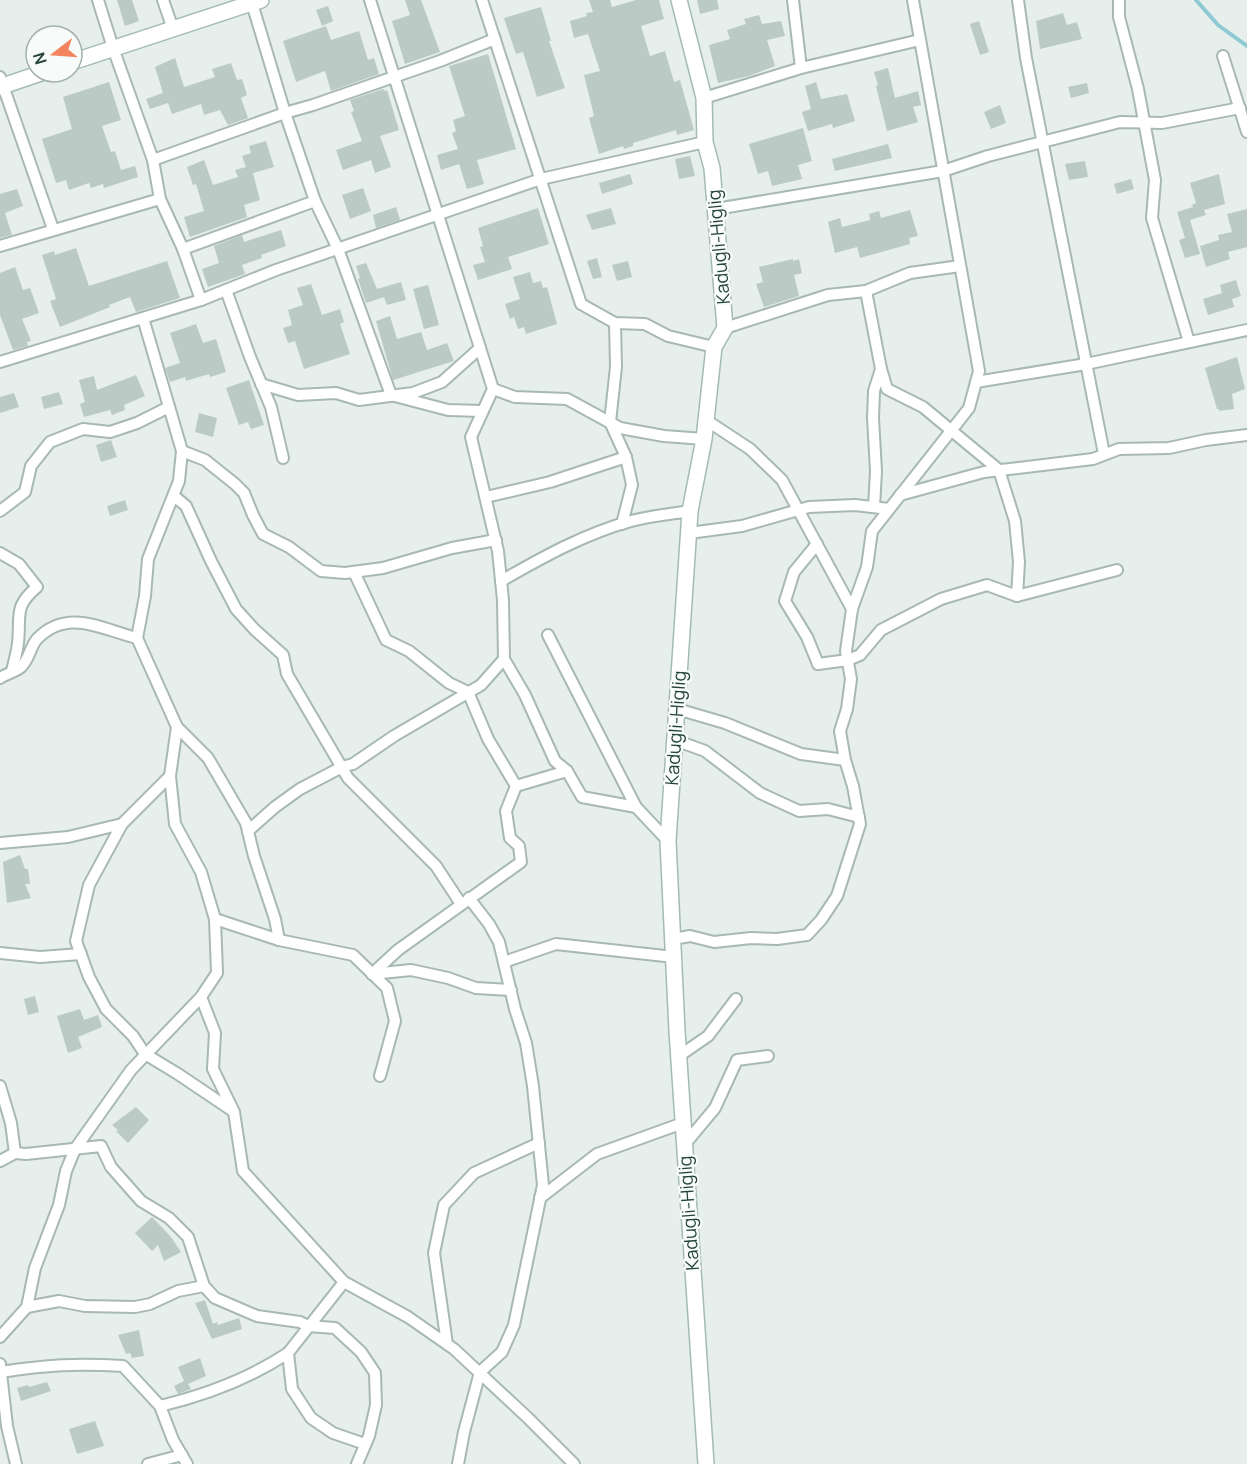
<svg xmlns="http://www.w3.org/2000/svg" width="1247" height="1464" font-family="Manrope,sans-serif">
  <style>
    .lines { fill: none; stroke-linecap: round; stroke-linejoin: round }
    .stream { stroke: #8ec9d4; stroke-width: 4 }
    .building { fill: #bbcac4 }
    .street-casing { stroke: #a8b8b2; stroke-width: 14 }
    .secondary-casing { stroke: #a4bbb3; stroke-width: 18 }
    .street { stroke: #fff; stroke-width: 10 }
    .secondary { stroke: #fff; stroke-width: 15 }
    .labels { text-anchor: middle; stroke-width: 4.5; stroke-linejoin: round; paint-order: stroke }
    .street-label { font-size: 18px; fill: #24423a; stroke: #f7fbf9 }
  </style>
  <rect width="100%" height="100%" fill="#e6efeb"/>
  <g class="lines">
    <polyline class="stream" points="1196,0 1218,25 1247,46"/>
  </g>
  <g class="building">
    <polygon points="117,0 132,0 139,21 125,26"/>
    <polygon points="405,0 421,0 440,52 405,64 392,21 410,15"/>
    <polygon points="589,0 610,0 612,7 636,0 659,0 664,19 641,26 650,56 665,51 674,82 680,80 694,130 677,135 676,130 633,143 633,146 624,149 623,146 599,154 589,118 594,116 584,75 600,71 588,34 574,38 570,21 587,16 586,13 593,12"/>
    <polygon points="697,0 717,0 719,9 700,14"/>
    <polygon points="328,6 333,21 322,26 316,10"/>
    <polygon points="541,7 551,41 549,41 565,88 537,97 523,52 516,54 504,18"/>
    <polygon points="1063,13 1067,25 1077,22 1082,39 1040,49 1036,21"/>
    <polygon points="759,15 762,24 781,21 785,36 767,40 775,66 749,76 718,83 709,45 730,39 727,30 746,24 744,19"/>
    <polygon points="979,21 989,52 980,55 970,24"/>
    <polygon points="326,26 331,40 359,31 368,60 374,58 379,74 331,91 325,71 296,82 283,41"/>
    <polygon points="488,54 516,149 477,160 484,184 467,189 459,164 441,170 437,155 458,149 452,133 456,131 453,120 465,116 449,66"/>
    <polygon points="175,58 184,87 215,77 212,69 231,63 237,80 242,79 247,95 241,98 248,118 228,125 220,110 204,115 201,104 172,114 168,103 150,109 146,99 163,93 155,67"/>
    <polygon points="888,68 895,98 918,91 921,105 913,107 918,122 887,131 876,86 878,85 874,72"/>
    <polygon points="109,82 121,120 102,126 111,152 115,151 121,170 135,166 138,177 104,188 103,184 91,188 89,183 69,190 66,180 56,183 42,139 72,129 63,97"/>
    <polygon points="816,82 821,99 847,94 855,121 833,128 832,124 808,131 802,112 811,109 805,86"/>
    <polygon points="1087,83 1089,93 1071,98 1068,87"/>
    <polygon points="383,89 384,91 387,90 399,130 380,136 391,167 375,173 371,160 343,170 336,150 362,141 351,112 354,111 350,100"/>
    <polygon points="1000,105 1006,123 991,129 984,112"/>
    <polygon points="803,128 812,161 798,165 802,179 772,186 768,171 758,174 749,144"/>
    <polygon points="266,141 274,167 253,173 260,200 244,205 247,217 190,237 184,217 204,211 196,184 193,185 187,167 204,160 213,185 238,177 235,170 246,167 242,156 251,153 249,146"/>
    <polygon points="888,144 892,158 835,171 832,159"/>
    <polygon points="690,156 695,176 679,179 675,159"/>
    <polygon points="1085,161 1088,177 1069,180 1065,164"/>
    <polygon points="630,174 633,184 602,194 599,183"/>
    <polygon points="1219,174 1225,204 1204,210 1206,215 1190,220 1200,254 1185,258 1179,240 1185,238 1177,212 1193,207 1192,205 1196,203 1190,183"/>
    <polygon points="1131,179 1134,189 1117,194 1114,184"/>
    <polygon points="363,188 371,211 350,219 342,195"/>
    <polygon points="17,189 23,206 5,213 12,235 0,238 0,194"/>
    <polygon points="396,207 400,220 376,228 373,215"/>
    <polygon points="538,208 549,244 508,257 512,269 478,280 473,265 485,262 480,247 483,246 478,228"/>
    <polygon points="611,208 616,224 592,230 586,215"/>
    <polygon points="1247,209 1247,247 1228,252 1230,259 1206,267 1200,246 1219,240 1218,235 1232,232 1227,214"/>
    <polygon points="910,210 918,236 909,238 910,244 860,258 857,247 835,253 828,222 840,218 842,227 870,220 869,214 879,211 881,218"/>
    <polygon points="281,230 286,246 261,255 262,258 242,265 245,274 208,287 202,269 219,263 214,246 242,235 244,242"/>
    <polygon points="76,248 89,286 167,261 180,298 136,312 130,297 109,305 110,307 60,327 50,301 56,299 42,255 54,251 55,255"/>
    <polygon points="597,258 602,277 593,279 587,261"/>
    <polygon points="793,259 793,261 799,259 802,273 794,275 799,296 764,307 756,284 763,282 759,267"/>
    <polygon points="628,261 632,277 617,281 612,265"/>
    <polygon points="366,263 377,289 401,282 406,300 387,305 384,297 366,303 358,279 360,278 356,266"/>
    <polygon points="15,267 23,290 30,288 39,313 22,319 31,341 27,342 28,346 13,350 0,315 0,273"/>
    <polygon points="530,272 533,283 541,281 543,288 547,287 557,324 526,334 524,327 518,329 514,317 510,319 505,304 520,299 513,277"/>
    <polygon points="1236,280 1241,296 1232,299 1234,307 1208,315 1203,299 1222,293 1220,285"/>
    <polygon points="311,284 322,315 340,309 344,322 340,324 350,354 304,369 295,341 288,343 283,328 292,325 288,310 303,305 297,288"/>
    <polygon points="428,285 439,325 424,329 413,289"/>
    <polygon points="390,316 397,339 421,332 427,350 447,343 454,361 393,380 376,321"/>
    <polygon points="196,324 203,343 216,339 226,372 210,377 209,374 186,381 185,377 170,382 165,368 180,363 170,333"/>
    <polygon points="1237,357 1245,389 1232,394 1234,409 1219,411 1219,409 1217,409 1205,368"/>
    <polygon points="136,375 145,396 124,405 125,410 112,415 110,410 84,417 80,404 85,402 79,380 94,376 97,390"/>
    <polygon points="249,380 264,425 251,429 248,422 239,425 226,388"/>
    <polygon points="59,392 63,404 44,409 41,397"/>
    <polygon points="14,393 19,407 0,413 0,397"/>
    <polygon points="199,413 217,418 213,437 195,432"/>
    <polygon points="111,440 117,457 101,462 96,445"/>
    <polygon points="125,500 128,510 110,516 107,506"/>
    <polygon points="20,855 25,869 28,869 30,884 25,884 31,898 7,903 3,862"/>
    <polygon points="35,996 39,1012 28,1015 24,999"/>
    <polygon points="80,1009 84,1020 98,1015 102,1027 78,1037 82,1048 68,1053 57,1016"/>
    <polygon points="136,1107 149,1120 128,1143 116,1131 118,1130 112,1125"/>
    <polygon points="152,1217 171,1237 181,1252 164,1261 158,1245 152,1251 135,1233"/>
    <polygon points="205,1300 213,1324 217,1322 218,1325 239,1318 242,1329 212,1339 195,1303"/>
    <polygon points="139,1330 144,1356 132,1358 130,1353 126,1354 118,1335"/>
    <polygon points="200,1358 206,1376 188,1384 191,1389 178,1394 174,1386 184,1381 178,1367"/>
    <polygon points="47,1382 51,1391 21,1401 17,1388 28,1385 29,1387"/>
    <polygon points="95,1421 104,1446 77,1454 69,1429"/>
  </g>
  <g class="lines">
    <g class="street-casing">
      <g id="street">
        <polyline points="98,0 113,48 153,160 160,199 183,249 201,300"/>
        <polyline points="163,0 173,29"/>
        <polyline points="251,0 285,113 315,201 338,249 391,395 448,410 482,411"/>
        <polyline points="482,0 581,304 615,323 645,324 668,336 714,347"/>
        <polyline points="793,0 801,68"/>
        <polyline points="1018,0 1026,58 1104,454"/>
        <polyline points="1119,0 1119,17 1138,89 1155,180 1152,218 1189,342"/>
        <polyline points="1223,56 1247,132"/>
        <polyline points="0,77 53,229"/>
        <polyline points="704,98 801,68 920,40"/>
        <polyline points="153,160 285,113 313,105 440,61 495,39"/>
        <polyline points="716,209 943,171 988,156 1120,122 1162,123 1240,108"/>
        <polyline points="0,246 160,199"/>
        <polyline points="183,249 315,201"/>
        <polyline points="226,290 250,357 271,407 283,458"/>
        <polyline points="866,291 881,369 887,389 923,407 999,470 1015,521 1019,562 1017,596"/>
        <polyline points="615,323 616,367 610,422 626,457 632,485 622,524"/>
        <polyline points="725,328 828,295 866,291 910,273 960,266"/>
        <polyline points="0,362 201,300 276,270 541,179 705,142"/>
        <polyline points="976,382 1086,364 1247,330"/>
        <polyline points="261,384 298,395 336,393 359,400 413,393 442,382 480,348"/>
        <polyline points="493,389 515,397 567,399 620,428 664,436 704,439"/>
        <polyline points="706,420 750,449 782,480 852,609"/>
        <polyline points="182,451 205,460 235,484 244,493 253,515 263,534 289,547 321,571 345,573 383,568 452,548 496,540"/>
        <polyline points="900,495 984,472 1093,459 1119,449 1169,448 1206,440 1247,435"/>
        <polyline points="174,496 186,506 211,561 236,609 255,630 283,655 287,674 348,778 436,866 461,904"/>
        <polyline points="486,497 550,482 626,457"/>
        <polyline points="874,507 876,471 873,418 874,391 881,369"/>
        <polyline points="0,511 25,492 31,466 50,442 83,429 110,432 137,423 169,407"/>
        <polyline points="689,533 742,526 809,507 855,505 889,509"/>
        <polyline points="817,544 794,572 785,601 807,637 818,664 848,660 860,655 881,630 941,599 987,585 1017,596 1117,570"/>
        <path d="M0 553 19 564 37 587C13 607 21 616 18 643 17 652 14 662 12 671"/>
        <polyline points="354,572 386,640 409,651 449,683 468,692 488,739 516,786 506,811 510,838 519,846 521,862 398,950 372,974"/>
        <path d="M501 581C543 557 584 534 631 521 650 516 671 514 690 511"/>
        <polyline points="548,635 636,807 668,841"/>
        <polyline points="504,659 525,695 555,761 567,771 582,797 636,807"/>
        <path d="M0 678C6 674 15 672 21 667 29 660 30 647 37 639 68 607 103 630 137 638"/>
        <polyline points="677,709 725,723 801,754 845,760"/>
        <polyline points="177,727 208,758 246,823 254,856 275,919 279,940"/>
        <polyline points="675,740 705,751 760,793 799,811 828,809 859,817"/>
        <polyline points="516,786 567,771"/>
        <polyline points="122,824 89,885 76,941 89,977 106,1009 133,1036 145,1054 178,1074 233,1111"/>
        <polyline points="248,831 275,807 300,789 342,767 353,764 394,736 481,685 504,659 503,600 498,551 471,437 493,389 370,0"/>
        <polyline points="0,843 68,837 122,824 170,776"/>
        <polyline points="215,919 279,940 353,955 387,988 395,1021 380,1076"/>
        <polyline points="673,939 690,936 714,942 751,938 777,939 807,935 821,920 837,896 860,824 853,786 845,760 840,731 847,709 851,679 846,651 852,609 867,567 872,531 969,408 979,371 913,0"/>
        <polyline points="0,953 40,957 81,954"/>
        <polyline points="504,962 556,944 674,957"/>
        <polyline points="372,974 411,970 448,978 476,988 511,990"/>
        <polyline points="201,997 215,1033 213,1069 234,1112 243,1171 344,1282 408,1317 454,1349 528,1418 574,1464"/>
        <polyline points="679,1056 708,1036 736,999"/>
        <polyline points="0,1086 11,1123 15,1153"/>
        <polyline points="685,1144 715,1108 737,1060 768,1056"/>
        <polyline points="0,1161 15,1153 26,1154 101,1146 111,1167 141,1201 169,1218 188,1237 204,1286 215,1298 257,1316 300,1322 308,1326 335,1328 361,1352 375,1373 376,1405 369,1436 357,1464"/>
        <polyline points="540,1198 597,1154 683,1123"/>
        <polyline points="344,1282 288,1353 292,1389 311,1418 333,1433 365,1444"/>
        <polyline points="27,1307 59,1301 85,1306 135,1307 150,1304 178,1291 204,1286"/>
        <polyline points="0,1337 27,1307 35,1268 59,1205 66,1171 75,1149 131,1070 201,997 217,973 215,919 201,872 175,824 170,776 177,727 137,638 145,596 148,559 179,481 182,451 143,318"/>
        <polyline points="447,1344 434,1253 444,1205 474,1173 539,1143"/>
        <polyline points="0,1364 7,1426 16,1464"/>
        <path d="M1 1372C46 1365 77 1363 123 1366L160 1406 173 1440 187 1464"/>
        <path d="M160 1406C206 1395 249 1379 288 1353"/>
        <polyline points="148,1464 182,1455"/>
        <polyline points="458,1464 464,1432 480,1372 502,1352 514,1325 543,1185 533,1086 526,1043 515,1009 499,942 489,924 469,898"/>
      </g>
    </g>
    <g class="secondary-casing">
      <g id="secondary">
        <polyline points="679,0 704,98 705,142 712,168 725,328 714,347 704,439 690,511 668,841 677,1031 706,1464"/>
        <polyline points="72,62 261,0"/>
        <polyline points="0,87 44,72"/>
      </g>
    </g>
    <use href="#street" class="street"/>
    <use href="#secondary" class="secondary"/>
  </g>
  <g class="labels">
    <g class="street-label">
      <text transform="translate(719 247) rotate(-95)" y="6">Kadugli-Higlig</text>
      <text transform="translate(676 728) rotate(-86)" y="6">Kadugli-Higlig</text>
      <text transform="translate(689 1213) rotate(-94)" y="6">Kadugli-Higlig</text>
    </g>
  </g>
  <g transform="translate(54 54) rotate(253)"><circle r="28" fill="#f7fbf9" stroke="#a3b1ad" stroke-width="1.5"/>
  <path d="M0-4.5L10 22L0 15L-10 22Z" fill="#f4845f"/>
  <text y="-9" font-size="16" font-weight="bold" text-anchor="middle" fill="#24423a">N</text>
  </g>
</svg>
